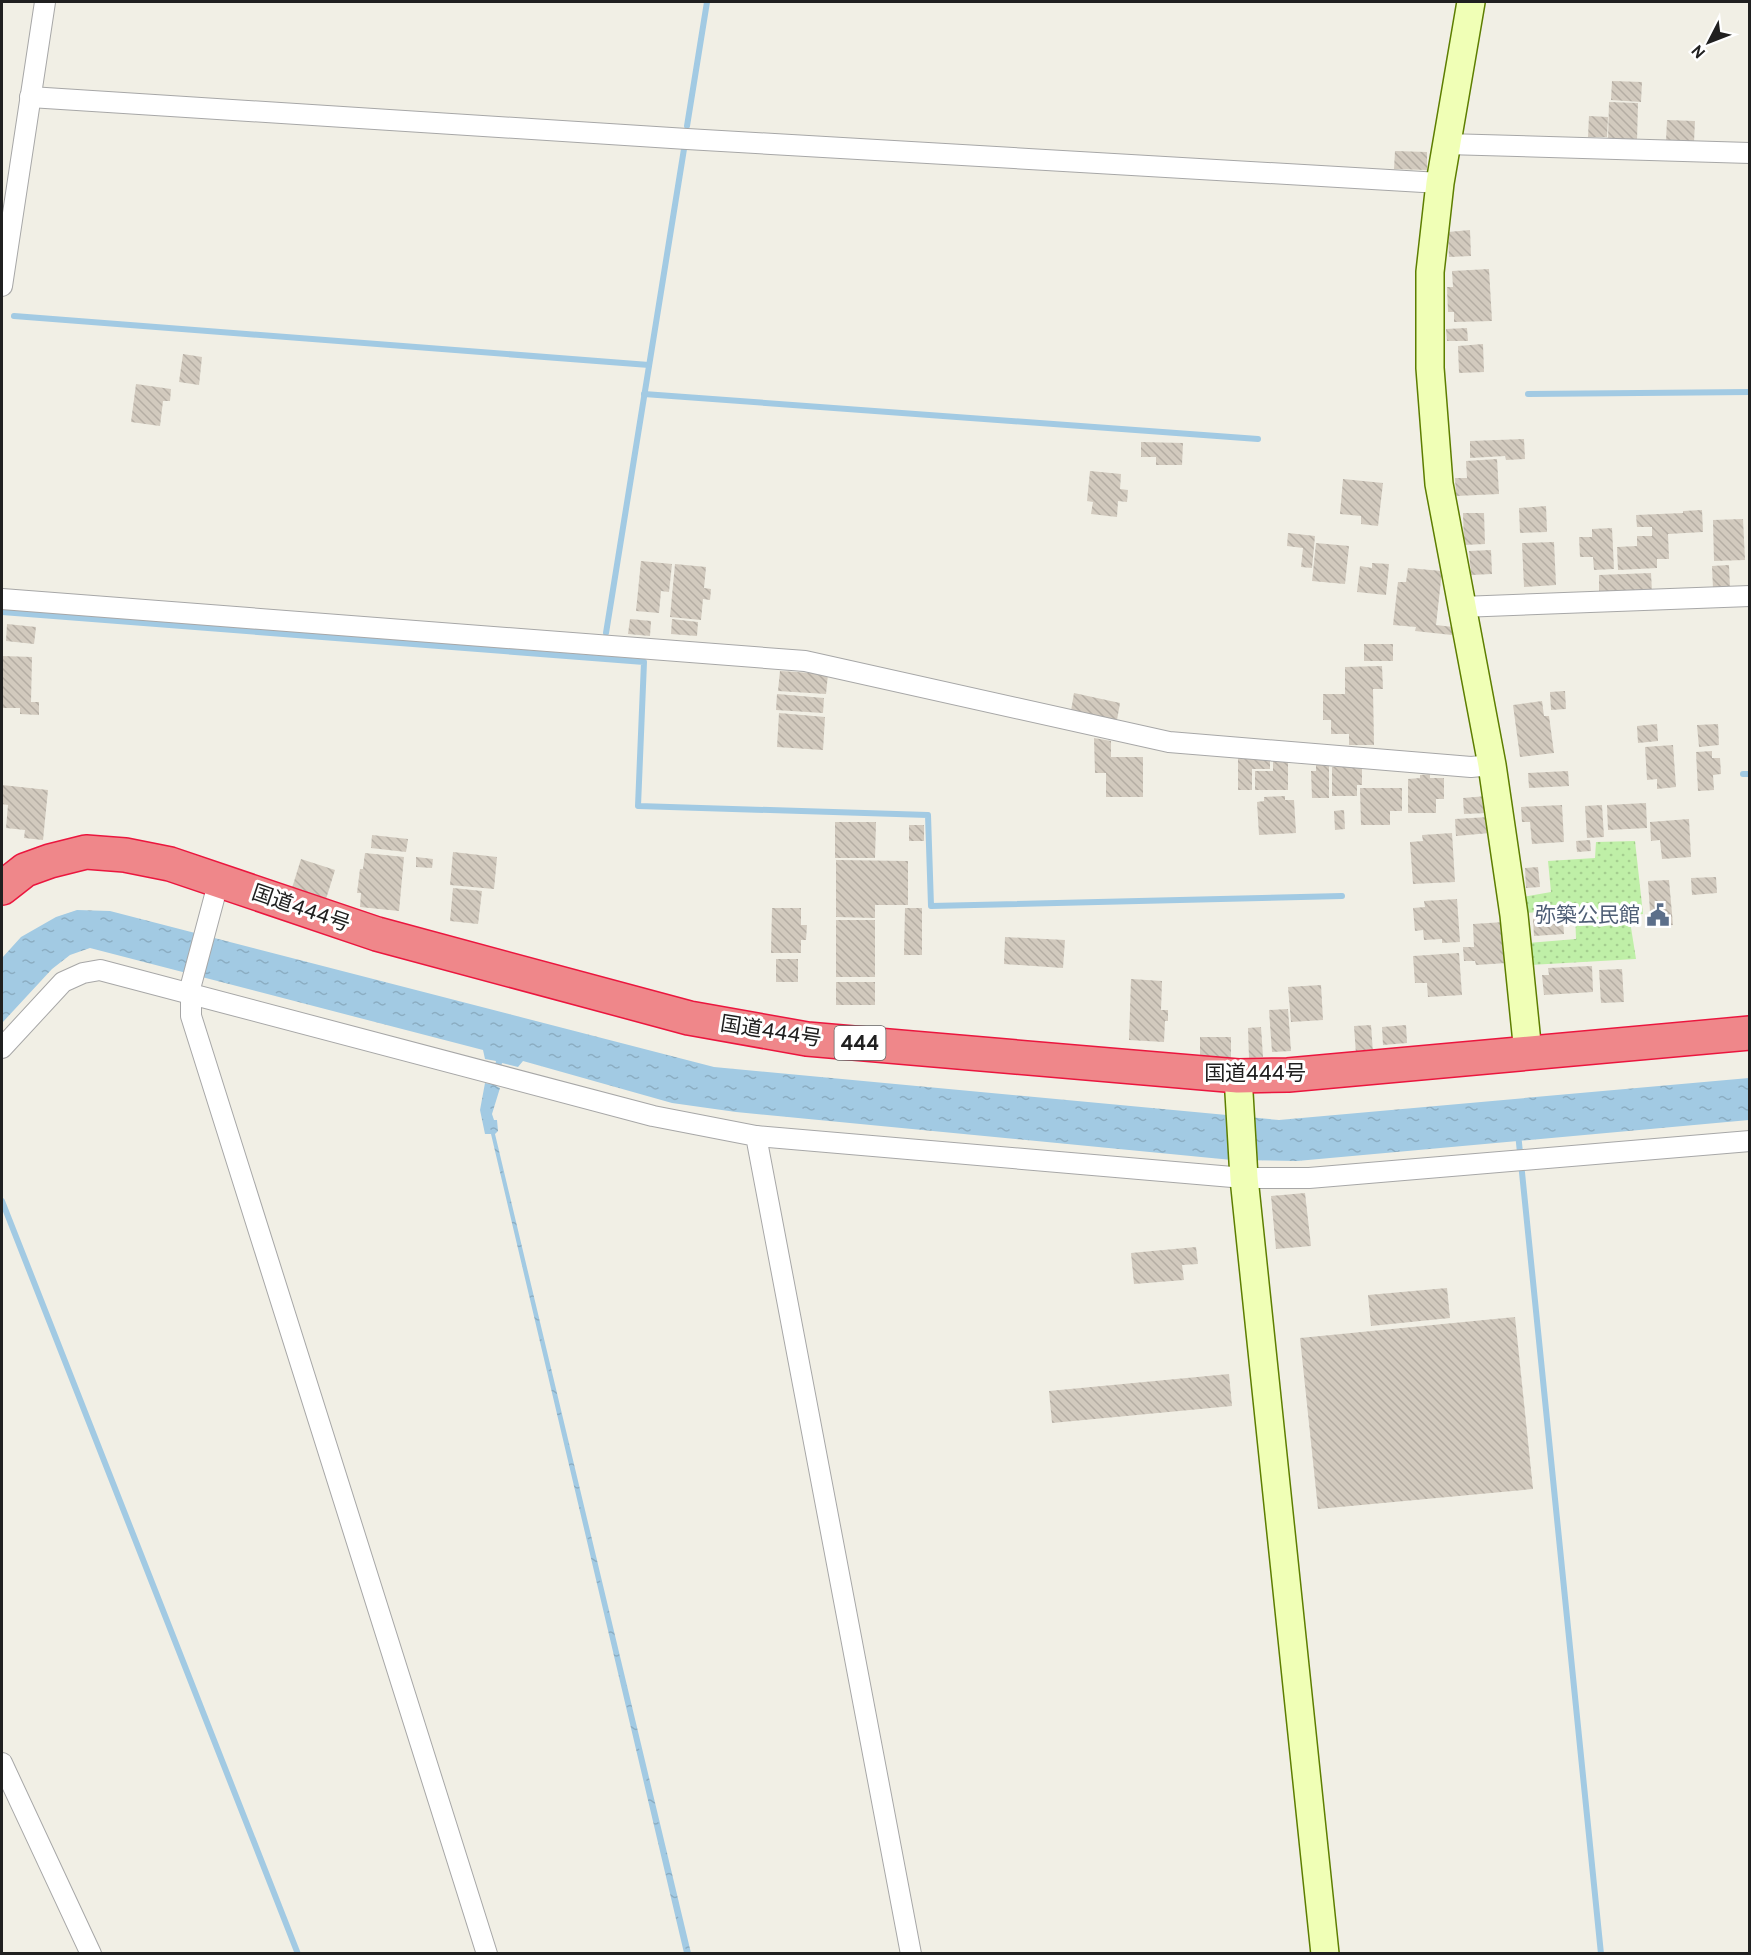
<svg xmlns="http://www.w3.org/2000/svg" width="1751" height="1955" font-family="Overpass,'Noto Sans JP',sans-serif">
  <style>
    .garden { fill: url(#garden-dots) }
    .water { fill: url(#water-ripples) }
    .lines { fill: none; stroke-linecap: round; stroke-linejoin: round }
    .stream { stroke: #a2cae3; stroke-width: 6 }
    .building { fill: url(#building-back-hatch) }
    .street-casing { stroke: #a7a7a7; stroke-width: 22 }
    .secondary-casing { stroke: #5d7e00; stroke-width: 30 }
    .highway-casing { stroke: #eb163e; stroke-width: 36 }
    .street { stroke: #fff; stroke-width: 20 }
    .secondary { stroke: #f0ffb6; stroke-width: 27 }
    .highway { stroke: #ef878a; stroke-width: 33 }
    .labels { text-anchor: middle; stroke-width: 6; stroke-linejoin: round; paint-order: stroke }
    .shield { fill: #fff; stroke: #636363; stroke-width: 1.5 }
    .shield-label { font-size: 20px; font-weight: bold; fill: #202020 }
    .street-label { font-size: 21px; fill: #202020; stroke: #fff }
    .service-label { font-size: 21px; fill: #4e5e75; stroke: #fff; text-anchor: end }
  </style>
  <defs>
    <pattern id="garden-dots" width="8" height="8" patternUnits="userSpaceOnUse" patternTransform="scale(1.5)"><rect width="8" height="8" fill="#bfefa7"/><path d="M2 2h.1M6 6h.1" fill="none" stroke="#a4cd8f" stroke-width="1.8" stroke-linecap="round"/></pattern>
    <pattern id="water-ripples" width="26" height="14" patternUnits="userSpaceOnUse" patternTransform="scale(1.5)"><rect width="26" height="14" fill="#a2cae3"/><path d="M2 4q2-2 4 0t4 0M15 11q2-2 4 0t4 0" fill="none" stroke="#8badc2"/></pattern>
    <pattern id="building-back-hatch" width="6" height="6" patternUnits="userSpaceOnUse" patternTransform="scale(1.5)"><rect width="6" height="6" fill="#d2cabe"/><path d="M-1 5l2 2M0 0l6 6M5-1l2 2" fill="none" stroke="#b4ada3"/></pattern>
  </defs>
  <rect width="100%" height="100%" fill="#f1efe5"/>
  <polygon class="garden" points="1635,841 1643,914 1629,915 1636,959 1530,965 1528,943 1576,939 1575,910 1524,913 1523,897 1551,892 1548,861 1595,858 1596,842"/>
  <polygon class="water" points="77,910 110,911 714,1067 1279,1120 1749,1078 1749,1120 1297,1161 1232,1160 736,1112 672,1103 523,1061 518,1067 502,1063 496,1086 500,1088 492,1114 494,1120 497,1120 498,1131 495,1134 691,1953 684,1953 491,1134 485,1134 480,1110 485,1083 490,1084 496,1061 485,1059 483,1050 90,948 70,955 52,969 2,1023 2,958 21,937 56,917"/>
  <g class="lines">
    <g class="stream">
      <polyline points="687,126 707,2"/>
      <polyline points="14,316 649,365"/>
      <polyline points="644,394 1258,439"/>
      <polyline points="1528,394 1750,392"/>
      <polyline points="2,612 644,662 638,806 928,815 931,906 1342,896"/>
      <polyline points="606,633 684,149"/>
      <polyline points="1743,774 1750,774"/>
      <polyline points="1518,1133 1601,1954"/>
      <polyline points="2,1201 298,1954"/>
    </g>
  </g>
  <g class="building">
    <polygon points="1612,81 1642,82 1641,102 1611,100"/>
    <polygon points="1609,102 1638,103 1637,141 1608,140"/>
    <polygon points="1589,116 1608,117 1607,137 1588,137"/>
    <polygon points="1667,120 1695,121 1694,142 1666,141"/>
    <polygon points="1395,151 1427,152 1427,170 1394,169"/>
    <polygon points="1470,230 1471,256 1449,257 1448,232"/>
    <polygon points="1489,269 1492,321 1454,322 1454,312 1448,312 1447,287 1453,287 1452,271"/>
    <polygon points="1467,328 1468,341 1447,341 1446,329"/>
    <polygon points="1483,344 1484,372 1459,373 1458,346"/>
    <polygon points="183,354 202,357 199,385 179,382"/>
    <polygon points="136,384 171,389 170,401 163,401 160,426 131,422"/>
    <polygon points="1524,439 1525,459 1506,460 1505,456 1470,458 1470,441"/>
    <polygon points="1141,442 1183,443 1182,465 1156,465 1156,457 1141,457"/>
    <polygon points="1497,459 1499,494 1456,496 1455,478 1467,478 1466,461"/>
    <polygon points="1090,471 1121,474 1120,489 1128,490 1127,502 1118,501 1117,517 1091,514 1093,502 1087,501"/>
    <polygon points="1343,479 1383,483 1378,526 1361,524 1361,516 1340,514"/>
    <polygon points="1546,506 1547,532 1520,533 1519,508"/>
    <polygon points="1702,510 1703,532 1668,534 1669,559 1657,559 1657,568 1618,570 1617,547 1637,546 1637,536 1652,536 1652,527 1637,527 1636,515 1683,513 1683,511"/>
    <polygon points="1463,513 1484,513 1485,544 1464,545"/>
    <polygon points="1743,519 1745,560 1714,561 1713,520"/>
    <polygon points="1612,528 1614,569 1594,570 1593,557 1580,557 1579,537 1592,537 1592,529"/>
    <polygon points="1288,533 1315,536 1312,568 1301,567 1303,548 1287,546"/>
    <polygon points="1554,542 1556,585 1524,587 1522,543"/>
    <polygon points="1316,543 1349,546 1345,584 1312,581"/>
    <polygon points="1491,550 1492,574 1471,575 1469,551"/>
    <polygon points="641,561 672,564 669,592 661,591 659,613 636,611"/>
    <polygon points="1372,563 1389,564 1386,595 1357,592 1360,566 1372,568"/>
    <polygon points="675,564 706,567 704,588 711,589 710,600 703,599 701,620 670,617"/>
    <polygon points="1729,565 1730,588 1713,589 1712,566"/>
    <polygon points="1408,568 1442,571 1436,625 1453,627 1452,635 1415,631 1416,627 1393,625 1398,582 1406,582"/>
    <polygon points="1651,573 1652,592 1599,594 1599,575"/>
    <polygon points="630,619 651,621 650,636 628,634"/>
    <polygon points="672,619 698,622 697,636 671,634"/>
    <polygon points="7,624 36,627 34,644 6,641"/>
    <rect x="1364" y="644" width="29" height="17"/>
    <polygon points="2,656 32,657 31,702 39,702 39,715 20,714 20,708 2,708"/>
    <polygon points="1382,666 1383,689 1373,689 1374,745 1349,745 1349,734 1331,734 1331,720 1323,720 1323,694 1345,694 1345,667"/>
    <polygon points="780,671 828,674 826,694 778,691"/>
    <polygon points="1565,691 1566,709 1551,710 1550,692"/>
    <polygon points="1074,693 1120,703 1117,720 1071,711"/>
    <polygon points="777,694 824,698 823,713 776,710"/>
    <polygon points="1542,701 1544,716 1549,716 1554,753 1520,757 1513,705"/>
    <polygon points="779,713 825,717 823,750 777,747"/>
    <polygon points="1657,724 1658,741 1638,743 1637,726"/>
    <polygon points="1718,724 1719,745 1699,747 1697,725"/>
    <polygon points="1094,738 1111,741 1111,757 1143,757 1143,797 1106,797 1106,773 1095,773"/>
    <polygon points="1673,745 1676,787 1657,789 1657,779 1647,780 1645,747"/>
    <polygon points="1712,751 1712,758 1720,758 1721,774 1713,775 1714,790 1698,791 1696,752"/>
    <polygon points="1238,758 1270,758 1270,769 1252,769 1252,790 1238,790"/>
    <polygon points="1273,760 1288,760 1288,790 1255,790 1255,771 1273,771"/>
    <polygon points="1329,764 1329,798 1312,798 1311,771 1316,771 1316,765"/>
    <polygon points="1332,767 1362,767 1362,785 1357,785 1357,796 1332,796"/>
    <polygon points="1568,771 1569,786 1529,788 1528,773"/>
    <polygon points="1430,774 1430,778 1444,778 1444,799 1436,799 1436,813 1408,813 1408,779 1420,778 1420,775"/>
    <polygon points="2,785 48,790 43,840 24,838 25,830 6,828 8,805 2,804"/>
    <polygon points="1360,788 1402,788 1402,811 1390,811 1390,825 1361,825"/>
    <polygon points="1285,796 1285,800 1294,800 1296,833 1259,835 1257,802 1264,801 1264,797"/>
    <polygon points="1487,796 1488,813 1464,814 1463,798"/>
    <polygon points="1646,803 1647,828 1608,830 1607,805"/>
    <polygon points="1562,805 1564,842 1532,844 1530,822 1522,822 1521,807"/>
    <polygon points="1602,805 1604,837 1587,838 1585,806"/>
    <polygon points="1344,810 1345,829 1335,830 1334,811"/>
    <polygon points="1489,817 1490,833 1456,836 1455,819"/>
    <polygon points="1689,819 1691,857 1662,859 1660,840 1651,841 1650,822"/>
    <polygon points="835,822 876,822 875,858 835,858"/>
    <rect x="909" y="825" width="15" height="16"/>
    <polygon points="1452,833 1455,882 1413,884 1410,842 1423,841 1422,835"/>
    <polygon points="372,835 408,839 406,852 371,848"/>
    <polygon points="1590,840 1591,851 1577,852 1576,841"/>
    <polygon points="453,852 497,857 494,889 450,885"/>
    <polygon points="365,853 404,857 399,911 360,907 361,893 357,893 360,869 363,869"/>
    <polygon points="416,857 433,859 432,868 416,867"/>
    <polygon points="301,859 335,870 326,899 292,888"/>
    <polygon points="836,860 908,861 908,905 875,905 875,918 836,917"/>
    <polygon points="1538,867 1540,887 1526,888 1525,868"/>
    <polygon points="1716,877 1717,893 1692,895 1691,878"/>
    <polygon points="1669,880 1673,925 1651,927 1648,881"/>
    <polygon points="453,888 482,891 478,924 450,921"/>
    <polygon points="1457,899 1460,942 1442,943 1442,939 1424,940 1423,930 1415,931 1413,908 1425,907 1424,901"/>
    <polygon points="772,908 801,908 801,925 807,925 806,940 801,940 801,953 771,953"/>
    <polygon points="905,908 922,908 922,955 904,955"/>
    <polygon points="1563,917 1564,934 1534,936 1533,918"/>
    <rect x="836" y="920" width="39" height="57"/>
    <polygon points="1504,922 1507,963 1476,965 1475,961 1464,961 1463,947 1474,947 1473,924"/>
    <polygon points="1005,937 1065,940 1063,968 1004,964"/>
    <polygon points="1459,953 1462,995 1428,997 1427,983 1415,983 1413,956"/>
    <rect x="776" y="959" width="22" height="23"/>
    <polygon points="1592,966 1593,992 1544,995 1542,975 1549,975 1548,968"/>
    <polygon points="1622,969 1624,1002 1601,1003 1599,970"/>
    <polygon points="1131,979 1162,981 1161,1010 1168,1010 1168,1021 1165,1021 1164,1042 1129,1040"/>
    <rect x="836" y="982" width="39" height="23"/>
    <polygon points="1321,985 1323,1020 1291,1022 1288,987"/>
    <polygon points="1288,1009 1291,1051 1272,1052 1269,1010"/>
    <polygon points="1371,1025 1373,1053 1356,1054 1354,1026"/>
    <polygon points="1406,1025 1407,1043 1383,1045 1382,1027"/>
    <polygon points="1261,1027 1263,1057 1249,1058 1248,1028"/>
    <rect x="1200" y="1037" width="31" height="21"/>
    <polygon points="1305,1193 1311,1246 1276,1249 1271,1196"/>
    <polygon points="1196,1247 1198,1264 1182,1265 1184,1280 1134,1284 1131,1253"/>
    <polygon points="1447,1288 1450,1318 1371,1326 1368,1295"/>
    <polygon points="1515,1317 1533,1489 1318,1509 1300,1338"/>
    <polygon points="1229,1374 1232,1406 1052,1423 1049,1391"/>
  </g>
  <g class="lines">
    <g class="street-casing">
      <g id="street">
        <polyline points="30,97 687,139 1440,183"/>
        <polyline points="1446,144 1750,153"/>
        <polyline points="2,286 45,2"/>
        <polyline points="2,599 805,661 1169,742 1471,767 1492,765"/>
        <polyline points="1461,607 1750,596"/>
        <polyline points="219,880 191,985 191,1016 487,1954"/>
        <polyline points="2,1048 63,982 83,973 100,970 653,1116 756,1136 911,1954"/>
        <polyline points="756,1136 1244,1178 1309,1178 1750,1141"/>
        <polyline points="2,1763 91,1954"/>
      </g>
    </g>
    <g class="secondary-casing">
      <g id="secondary">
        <polyline points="1471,2 1440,183 1430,272 1430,368 1439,484 1492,765 1514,915 1528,1053"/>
        <polyline points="1238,1076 1244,1178 1325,1954"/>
      </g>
    </g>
    <g class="highway-casing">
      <polyline id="highway" points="2,888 25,870 50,861 86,852 125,855 170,864 377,934 689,1018 807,1039 1238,1076 1288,1075 1750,1033"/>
    </g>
    <use href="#street" class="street"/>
    <use href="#secondary" class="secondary"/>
    <use href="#highway" class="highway"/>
  </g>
  <defs>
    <g id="civic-bare" transform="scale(1.8)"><path d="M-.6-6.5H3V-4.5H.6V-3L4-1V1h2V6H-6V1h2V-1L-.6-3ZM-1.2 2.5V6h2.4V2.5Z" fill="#5c6f8a" stroke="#fff" stroke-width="2.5" paint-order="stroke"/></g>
  </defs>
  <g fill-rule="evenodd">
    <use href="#civic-bare" x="1658" y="915"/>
  </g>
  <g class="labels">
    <rect class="shield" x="834.5" y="1026" width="51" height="34" rx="4.5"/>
    <g class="shield-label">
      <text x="860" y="1050">444</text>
    </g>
    <g class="street-label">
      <text transform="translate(301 908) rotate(19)" y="7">国道444号</text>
      <text transform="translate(771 1031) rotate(9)" y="7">国道444号</text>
      <text x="1255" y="1080">国道444号</text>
    </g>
    <g class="service-label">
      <text x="1640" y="922">弥築公民館</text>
    </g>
  </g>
  <rect width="1751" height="1955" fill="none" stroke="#202020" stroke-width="6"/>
  <g transform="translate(1709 42) rotate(228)" stroke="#ffffff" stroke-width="4.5" paint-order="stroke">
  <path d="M0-4.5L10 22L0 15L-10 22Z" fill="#202020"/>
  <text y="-9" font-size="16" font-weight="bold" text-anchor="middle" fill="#202020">N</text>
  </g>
</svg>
